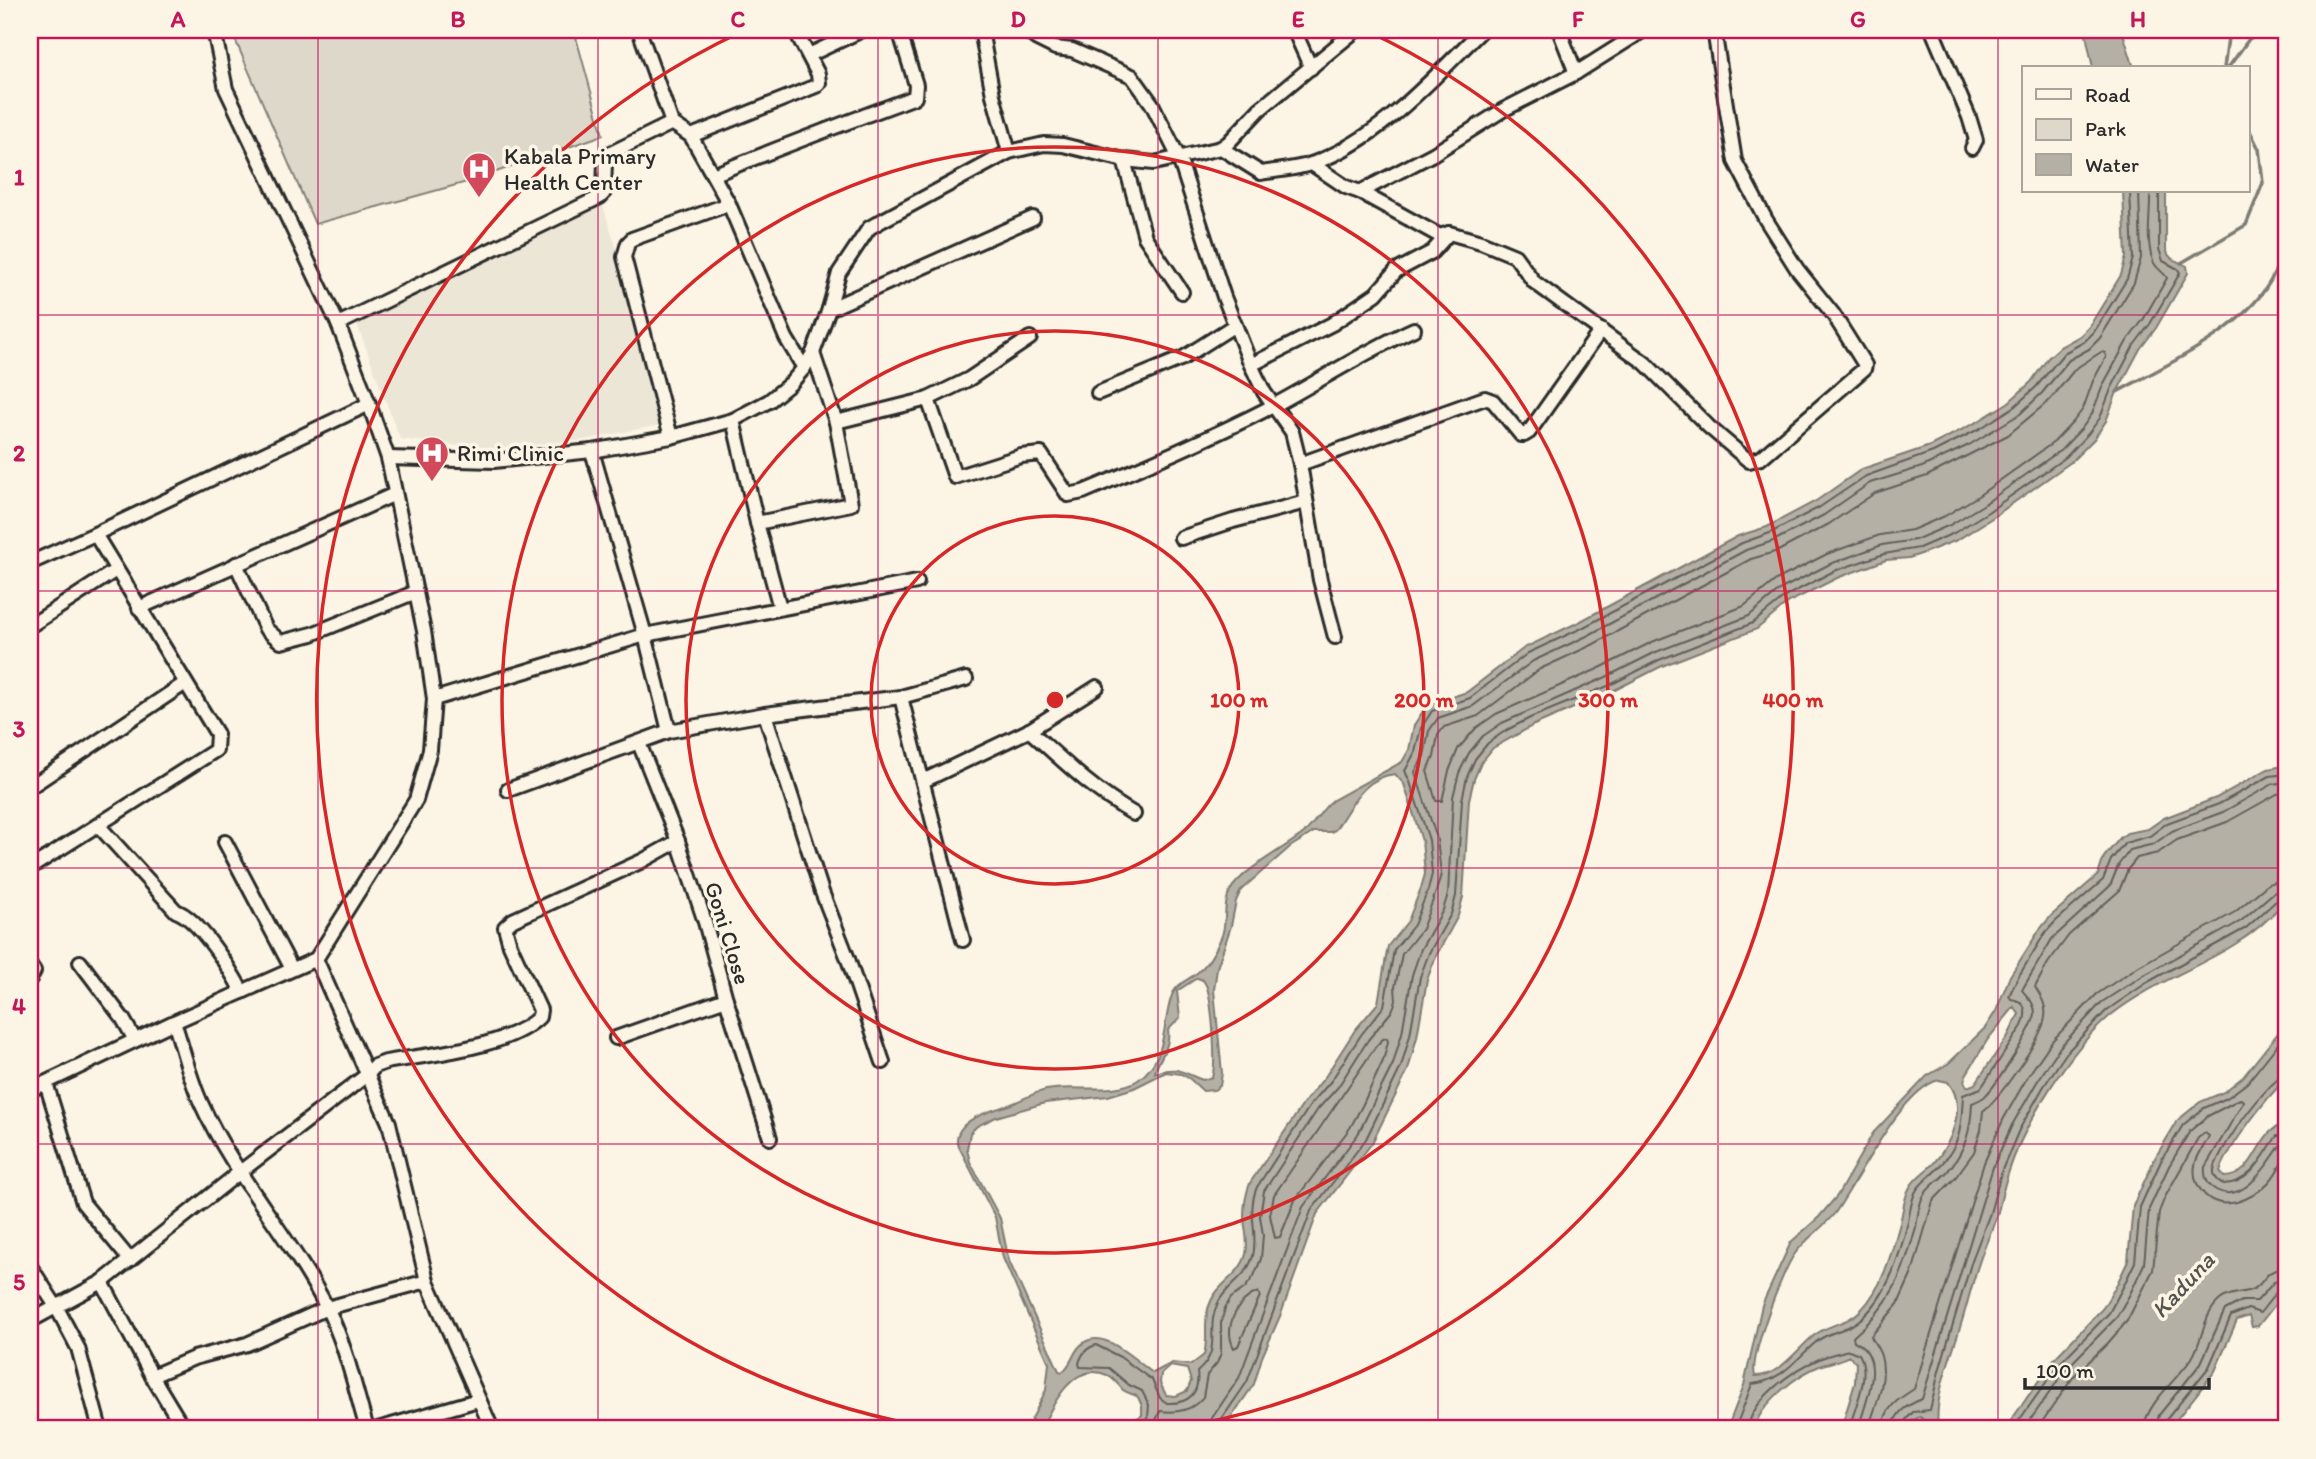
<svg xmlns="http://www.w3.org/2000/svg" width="2316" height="1459" font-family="Itim,sans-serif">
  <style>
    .built { fill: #ece6d7 }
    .green { fill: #ded8ca; stroke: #84827a; stroke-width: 2 }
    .water { fill: #b4b0a5; stroke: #7d7b74; stroke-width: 2; fill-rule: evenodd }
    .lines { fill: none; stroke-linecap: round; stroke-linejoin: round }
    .shore { stroke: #62605c; stroke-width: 2 }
    .stream { stroke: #7d7b74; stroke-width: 3.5 }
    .minor-casing { stroke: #2b2b2b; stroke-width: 18 }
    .minor { stroke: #fcf5e5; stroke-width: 12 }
    .grid { fill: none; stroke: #c2185b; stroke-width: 2; stroke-opacity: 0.55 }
    .ring { fill: none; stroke: #d62828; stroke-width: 3.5 }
    .labels { text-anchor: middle; stroke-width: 7; stroke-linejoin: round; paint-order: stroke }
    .poi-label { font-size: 23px; fill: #2b2b2b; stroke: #fcf5e5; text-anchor: start }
    .street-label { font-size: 23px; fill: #2b2b2b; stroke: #fcf5e5 }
    .water-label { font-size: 24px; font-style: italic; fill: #545350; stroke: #fcf5e5 }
    .centre { fill: #d62828; stroke: #fcf5e5; stroke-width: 3.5 }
    .ring-label { font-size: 21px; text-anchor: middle; font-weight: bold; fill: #d62828; stroke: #fcf5e5; stroke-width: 7; stroke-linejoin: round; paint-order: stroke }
    .neatline { fill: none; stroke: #c2185b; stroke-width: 2.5 }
    .grid-label { font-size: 23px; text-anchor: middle; font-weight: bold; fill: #c2185b }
  </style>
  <rect width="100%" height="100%" fill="#fcf5e5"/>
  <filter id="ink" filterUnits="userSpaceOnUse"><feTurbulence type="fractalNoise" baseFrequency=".0143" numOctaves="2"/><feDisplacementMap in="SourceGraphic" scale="14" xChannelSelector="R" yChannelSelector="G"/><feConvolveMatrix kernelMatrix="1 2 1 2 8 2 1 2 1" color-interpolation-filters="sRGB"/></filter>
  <g filter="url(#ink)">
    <polygon class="built" points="602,203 630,290 659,425 583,440 486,449 400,439 356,322"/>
    <polygon class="green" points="231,30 574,30 603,135 467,182 315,224"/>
    <g class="water">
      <polygon points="2085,30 2122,30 2134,68 2093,68"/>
      <path d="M2123 191H2166V249C2169 261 2177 260 2187 266L2188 273 2156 328 2140 349 2117 392 2106 421 2094 439 2071 462 1992 518 1957 540 1921 554 1909 558 1886 560 1837 578 1789 602 1757 629 1662 666 1611 692 1534 725 1493 748 1481 763 1474 779 1469 800 1463 897 1458 916 1436 956 1427 980 1417 1037 1408 1070 1372 1143 1317 1214 1281 1314 1262 1357 1254 1384 1223 1429H1095L1131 1422 1142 1415V1406L1138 1397C1134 1394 1127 1393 1123 1390 1118 1385 1114 1378 1107 1375 1073 1360 1052 1406 1041 1429H1027L1046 1390 1049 1363 1003 1258 995 1217 957 1143C955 1117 997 1110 1014 1103 1028 1097 1039 1090 1054 1089 1078 1086 1118 1094 1138 1080 1167 1060 1162 1027 1171 998 1175 984 1187 981 1197 973 1207 965 1216 950 1221 938 1228 923 1222 905 1230 891 1241 870 1286 848 1305 832 1316 822 1321 809 1333 800L1402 762 1409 750 1414 725 1427 705 1467 692 1524 648 1579 622 1738 536 1767 527 1816 501 1862 469 1930 446 1977 422 2009 402 2031 382 2048 358 2060 347 2080 336 2089 327 2121 275 2126 257ZM1395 774 1404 784 1422 841 1425 874 1421 888 1408 921 1388 946 1378 1003 1355 1030 1325 1077 1306 1100 1250 1183C1246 1194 1244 1204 1244 1215 1244 1228 1249 1240 1246 1254 1241 1275 1219 1282 1211 1301 1202 1319 1209 1337 1204 1355L1191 1365 1172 1363 1153 1373C1135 1361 1102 1325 1081 1345 1072 1353 1072 1365 1062 1372L1059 1371 1009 1261 1000 1218 970 1162 967 1149 970 1133 977 1126 996 1117 1045 1103 1108 1096 1134 1088 1166 1072 1181 1074 1190 1079 1203 1091 1214 1090 1220 1086 1222 1073 1214 990 1217 968 1231 926 1236 901 1241 890 1290 847 1314 832H1331L1335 830C1351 807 1363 777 1395 774ZM1197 978C1203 980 1203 979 1206 985 1212 998 1217 1064 1212 1077L1203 1080C1181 1073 1180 1065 1155 1073 1158 1058 1171 1048 1168 1030L1180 1018 1177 991ZM1170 1366 1187 1369 1191 1381 1187 1391 1176 1396 1166 1395 1160 1383 1161 1374Z"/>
      <path d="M2278 767H2286V904L2280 906C2237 958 2163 973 2111 1015 2070 1049 2024 1123 2008 1174 2003 1188 2001 1202 1997 1215 1992 1230 1985 1245 1980 1260 1973 1280 1968 1301 1962 1321 1952 1356 1934 1392 1938 1429H1926L1925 1421 1920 1417 1913 1420 1907 1429H1841L1855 1383 1856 1363 1849 1356C1840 1361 1831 1362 1822 1365 1797 1374 1761 1403 1754 1429H1727L1744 1385 1762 1305 1791 1242 1819 1217 1837 1196 1873 1133 1927 1076 1949 1063 1985 1028 1996 1011 2010 976 2040 929 2051 916 2098 875 2104 857 2120 838 2127 833 2148 829 2164 818 2216 798 2268 769ZM2014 1007 2019 1014 2008 1036 1975 1084 1967 1087 1964 1081 1966 1075 1988 1039ZM1939 1080 1948 1082C1968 1106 1951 1144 1933 1164 1926 1171 1915 1178 1910 1187 1904 1197 1903 1211 1900 1223 1892 1252 1883 1287 1861 1310 1847 1325 1825 1324 1811 1338 1795 1352 1778 1377 1755 1376 1749 1358 1782 1272 1794 1255 1805 1239 1823 1228 1835 1213 1858 1181 1901 1089 1939 1080Z"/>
      <path d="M2286 1023V1079C2265 1099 2230 1145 2220 1171L2224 1177C2256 1176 2255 1137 2279 1126L2286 1133V1291L2258 1326 2252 1327 2249 1316 2237 1320 2215 1371 2169 1429H2005L2054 1359 2103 1308 2116 1286 2128 1261 2133 1206 2155 1158 2178 1120 2200 1102 2224 1092 2243 1077Z"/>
    </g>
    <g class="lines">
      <g class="shore">
        <polygon points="2101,352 2105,353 2106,357 2093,381 2083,409 2073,422 2054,442 1978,496 1945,516 1912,530 1880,535 1827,554 1776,580 1744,606 1652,642 1600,668 1496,714 1476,728 1458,749 1449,771 1442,801 1436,801 1427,771 1434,757 1438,735 1444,727 1478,716 1540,669 1592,645 1751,559 1778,551 1829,524 1875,493 1927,476 2008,435 2050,400 2075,369"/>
        <polygon points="1387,1038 1388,1042 1383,1061 1362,1106 1350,1128 1295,1200 1280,1237 1275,1238 1270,1215 1274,1195 1376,1046 1383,1039"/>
        <path d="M2286 1075C2271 1076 2211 1158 2214 1173 2215 1179 2219 1182 2224 1184 2252 1183 2263 1155 2277 1136H2286"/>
        <path d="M1258 1292 1260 1296 1238 1346 1234 1348C1223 1327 1237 1300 1258 1292Z"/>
        <path d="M1129 1429 1139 1425 1148 1417 1149 1405 1142 1391 1129 1385 1109 1368 1080 1367 1079 1363C1082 1354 1086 1348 1096 1345L1120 1357 1152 1380 1160 1398 1167 1403C1189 1404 1200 1393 1197 1372 1224 1349 1204 1330 1218 1303 1227 1284 1247 1278 1253 1256 1259 1231 1246 1213 1257 1187L1311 1104 1331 1081 1361 1035 1384 1006 1394 950 1414 925 1428 890 1432 874 1429 840 1410 782 1405 771 1415 752 1421 728 1432 711 1470 698 1528 653 1582 628 1742 543 1770 533 1820 507 1866 476 1933 452 1981 428 2014 407 2036 387 2064 353 2084 342 2094 332 2127 279 2133 258 2130 191"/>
        <path d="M1149 1429 1155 1423 1160 1411C1177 1413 1192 1411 1203 1397L1207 1375 1217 1363 1221 1353V1323L1225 1308 1231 1298 1245 1288 1254 1276 1261 1259 1263 1235 1260 1216 1264 1191 1318 1109 1338 1087 1368 1040 1392 1011 1396 1001 1395 987 1402 954 1422 929 1436 892 1441 874 1437 839 1415 772 1424 756 1429 731 1438 718 1473 706 1533 661 1587 636 1746 550 1773 541 1824 515 1870 483 1922 467 1969 445 2020 414 2042 393 2069 360 2089 349 2100 338 2134 283 2141 258 2139 191"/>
        <path d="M1209 1429 1212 1418 1239 1378 1303 1207 1358 1134 1393 1064 1402 1033 1412 975 1421 949 1443 910 1448 894 1453 797 1459 773 1469 753 1483 736 1502 723 1604 678 1656 652 1749 616 1781 589 1830 564 1882 545 1915 540 1950 525 1983 505 2061 450 2082 428 2092 414 2103 385 2127 341 2143 320 2167 278C2164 272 2156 269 2153 261 2145 241 2151 212 2150 191"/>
        <polyline points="1218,1429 1219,1423 1247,1382 1311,1211 1366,1139 1401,1067 1410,1035 1420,977 1429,953 1451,914 1456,896 1462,800 1467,777 1475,759 1488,743 1505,731 1530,718 1608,686 1659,660 1753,623 1786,596 1834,571 1884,554 1919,548 1954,533 1988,512 2066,457 2088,434 2100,418 2111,389 2134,345 2150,324 2180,273 2178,269 2163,261 2159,249 2159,191"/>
        <path d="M1735 1429 1752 1384C1782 1381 1795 1360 1816 1342 1830 1330 1847 1332 1863 1317 1888 1295 1900 1254 1908 1222 1910 1212 1911 1200 1916 1191 1921 1182 1931 1176 1938 1168 1962 1143 1961 1128 1963 1095L1981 1088 2022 1026C2027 1014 2028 1001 2011 999L2009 996 2017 979 2045 933 2056 921 2103 880 2111 860 2125 843 2150 836 2167 823 2219 804 2270 776 2286 774"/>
        <path d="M1748 1429C1751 1400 1791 1371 1817 1360 1827 1355 1838 1353 1849 1350L1859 1354C1872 1375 1854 1408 1849 1429"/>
        <path d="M1858 1429C1865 1403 1888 1357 1854 1341L1853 1337C1891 1305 1903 1275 1916 1227 1918 1217 1918 1204 1924 1195 1929 1186 1940 1180 1947 1172 1965 1151 1971 1131 1972 1103 1977 1101 1983 1099 1986 1095 1996 1085 2035 1026 2035 1013 2035 1003 2027 997 2022 990L2052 939 2110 886 2119 864 2130 850 2154 844 2172 831 2223 812 2273 784 2286 782"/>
        <path d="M1868 1429C1875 1407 1888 1380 1881 1356 1879 1349 1874 1343 1871 1336L1898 1304 1912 1273 1933 1201 1955 1178 1974 1152 1981 1130 1983 1111C1999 1099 2043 1037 2045 1017 2047 1004 2040 996 2035 987L2048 963 2069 935 2119 891 2128 869 2137 858 2158 853 2177 840 2227 822 2277 794 2286 793"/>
        <path d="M1883 1429C1884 1408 1898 1399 1914 1389L1984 1163 2003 1120 2028 1076 2052 1041 2097 994 2139 966 2235 912 2268 884 2286 879"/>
        <path d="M1893 1429C1895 1411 1908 1405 1922 1399L1993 1167 2012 1125 2037 1082 2060 1047 2102 1002 2144 975 2241 921 2273 893 2286 889"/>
        <polyline points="1902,1429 1903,1423 1913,1412 1930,1410 1939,1371 1972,1260 1990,1213 2002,1170 2019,1130 2044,1086 2067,1052 2107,1010 2148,982 2246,928 2276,901 2286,898"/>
        <polyline points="2013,1429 2059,1364 2109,1313 2122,1289 2135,1262 2140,1207 2161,1161 2183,1125 2204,1108 2227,1098 2247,1083 2286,1034"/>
        <path d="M2024 1429 2066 1369 2116 1318 2130 1294 2144 1264 2149 1209 2169 1166 2190 1131 2208 1116 2240 1099 2244 1101 2205 1167C2204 1176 2207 1185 2216 1190 2244 1205 2268 1163 2280 1146L2286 1145"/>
        <path d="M2037 1429 2074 1376 2108 1343 2127 1321 2153 1270 2159 1212 2165 1197 2198 1138 2205 1133 2209 1136C2205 1146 2197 1154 2195 1165 2193 1176 2197 1187 2205 1195 2224 1213 2252 1199 2268 1183 2276 1175 2280 1165 2286 1156"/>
        <path d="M2144 1429C2145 1404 2178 1379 2192 1358 2203 1340 2203 1314 2220 1300 2230 1292 2241 1294 2251 1290 2265 1286 2262 1269 2286 1268"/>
        <polyline points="2155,1429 2159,1415 2201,1363 2225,1310 2242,1301 2257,1301 2274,1282 2286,1279"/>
        <polyline points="2164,1429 2166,1420 2209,1367 2231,1316 2248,1309 2260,1313 2278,1290 2286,1287"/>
      </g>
      <g class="stream">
        <polyline points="2224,68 2229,30"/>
        <polyline points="2228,68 2249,39 2263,30"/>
        <polyline points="2181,263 2246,225 2263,183 2259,149 2248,127"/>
        <path d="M2117 392C2168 364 2249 328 2274 274 2280 261 2282 245 2286 232"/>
      </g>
      <g class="minor-casing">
        <g id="minor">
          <polyline points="639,30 672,123 691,136 729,204 786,338 804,368"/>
          <polyline points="981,30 993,95 1009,152"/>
          <polyline points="1025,30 1037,39 1055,48 1072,50 1132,76 1152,104 1179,158 1224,297 1251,365 1264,392 1292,432 1300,464 1320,580 1335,637"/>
          <polyline points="1294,30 1311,68"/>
          <polyline points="1559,30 1576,73"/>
          <polyline points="1932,30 1969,117 1976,140 1972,148"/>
          <polyline points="809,55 862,30"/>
          <polyline points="691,136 816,86 819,83 818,74 795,30"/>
          <polyline points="1221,148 1228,143 1260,109 1356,30"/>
          <polyline points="1124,160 1145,237 1182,292"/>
          <polyline points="1312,164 1346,187 1360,192 1440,236 1449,233 1481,242 1515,256 1534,282 1645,363 1709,427 1749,461 1761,458 1864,369 1865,365 1833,314 1797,269 1766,220 1735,161 1714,30"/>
          <path d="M713 175C780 147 847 122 915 97L916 85 899 30"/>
          <polyline points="1360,192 1433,154 1503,110 1576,73 1644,30"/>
          <polyline points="829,309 1033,218"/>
          <polyline points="338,324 600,197 604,193 605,161 609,154 672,123"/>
          <polyline points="1251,365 1332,324 1376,294 1396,271 1432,252 1449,233"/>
          <polyline points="1098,393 1183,358 1235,325"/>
          <path d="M928 399 955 477 1021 456 1041 454 1068 495 1083 492C1147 465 1211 438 1273 406 1320 381 1365 351 1414 329"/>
          <polyline points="733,420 757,523 780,608"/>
          <polyline points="836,422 928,399 969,379 1030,338"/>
          <polyline points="671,437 624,257 628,243 632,239 729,204"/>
          <polyline points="592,451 645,635 669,731"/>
          <path d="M388 458 494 461 592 451 671 437 733 420 769 401 791 383 804 368 813 353 829 309 839 273 869 228 883 220 1009 152 1044 144 1063 145 1124 160 1154 163 1221 148 1261 173C1278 170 1298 169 1314 163 1381 138 1432 79 1482 30"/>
          <polyline points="1300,464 1485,398 1493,401 1521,435 1524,435 1529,432 1601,330"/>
          <polyline points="757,523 851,504 836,422 813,353"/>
          <polyline points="1181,538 1233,521 1306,502"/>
          <polyline points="30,563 95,534 369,404"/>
          <polyline points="236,564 266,629 281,642 312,634 416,592"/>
          <polyline points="139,608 395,494"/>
          <polyline points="30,626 116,570"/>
          <polyline points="901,697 963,940"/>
          <polyline points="434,699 645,635 917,582"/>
          <polyline points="765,714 822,892 848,959 883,1062"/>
          <path d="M1029 730C1063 761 1094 791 1134 814"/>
          <polyline points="639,743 678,841 705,922 726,999 770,1138"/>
          <polyline points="923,781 1028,731 1097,687"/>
          <polyline points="30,787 184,684"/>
          <polyline points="508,790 669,731 765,714 901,697 966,679"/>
          <path d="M98 825 176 911C199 919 231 970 242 992"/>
          <polyline points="225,842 292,969"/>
          <polyline points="30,868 216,750 217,734 95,534"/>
          <polyline points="316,959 389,1123 427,1281 492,1429"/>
          <polyline points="80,962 123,1019 135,1040"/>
          <polyline points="30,965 34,971 30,979"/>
          <path d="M174 1022C183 1048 189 1077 201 1103 234 1176 290 1236 327 1308 346 1345 355 1389 367 1429"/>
          <polyline points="616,1038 726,999"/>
          <polyline points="46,1083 83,1203 130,1260"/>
          <polyline points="30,1090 174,1022 316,959 416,800 430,750 434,699 424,631 388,458 369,404 338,324 226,89 214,30"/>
          <polyline points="30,1266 57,1308 78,1348 100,1429"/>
          <polyline points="102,1282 152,1376 184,1429"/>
          <path d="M30 1321 102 1282 240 1172 368 1074 375 1066 386 1062C429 1054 508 1048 539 1017L540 1010 510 945 505 927 513 920 642 861 678 841"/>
          <polyline points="152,1376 194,1358 247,1344 327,1308 427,1281"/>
          <polyline points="378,1429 478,1400"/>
        </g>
      </g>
      <use href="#minor" class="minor"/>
    </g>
  </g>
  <path class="grid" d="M318 30V1429M598 30V1429M878 30V1429M1158 30V1429M1438 30V1429M1718 30V1429M1998 30V1429M30 315H2286M30 591H2286M30 868H2286M30 1144H2286"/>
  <g class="ring">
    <circle cx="1055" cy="700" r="184"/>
    <circle cx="1055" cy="700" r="369"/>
    <circle cx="1055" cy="700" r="553"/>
    <path d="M940 1429A738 738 0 0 1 743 31M1367 31A738 738 0 0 1 1170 1429"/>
  </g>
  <defs>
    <g id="hospital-pin" transform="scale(1.75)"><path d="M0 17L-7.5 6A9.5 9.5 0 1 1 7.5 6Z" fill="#d1495b" stroke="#fcf5e5"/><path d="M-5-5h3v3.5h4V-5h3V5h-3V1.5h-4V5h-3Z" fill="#fff"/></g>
  </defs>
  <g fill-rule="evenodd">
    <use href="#hospital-pin" x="479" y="169"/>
    <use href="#hospital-pin" x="432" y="453"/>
  </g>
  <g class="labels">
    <g class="poi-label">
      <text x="504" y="164">Kabala Primary<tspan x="504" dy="26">Health Center</tspan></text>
      <text x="457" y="461">Rimi Clinic</text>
    </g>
    <g class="street-label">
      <text transform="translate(728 933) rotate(73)" y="8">Goni Close</text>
    </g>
    <g class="water-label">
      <text transform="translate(2183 1285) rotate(-47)" y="8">Kaduna</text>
    </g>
  </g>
  <circle cx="1055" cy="700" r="10" class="centre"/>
  <g class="ring-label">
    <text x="1239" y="707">100 m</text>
    <text x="1424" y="707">200 m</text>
    <text x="1608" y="707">300 m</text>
    <text x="1793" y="707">400 m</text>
  </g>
  <rect width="2316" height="1459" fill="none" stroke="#fcf5e5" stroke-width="77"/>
  <rect x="2022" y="66" width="228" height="126" fill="#fcf5e5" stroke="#a8a49b" stroke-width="2"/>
  <rect x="2036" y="89" width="35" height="10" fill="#fcf5e5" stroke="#a8a49b" stroke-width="2"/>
  <text x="2085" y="102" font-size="21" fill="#2b2b2b">Road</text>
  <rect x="2036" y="119" width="35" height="21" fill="#ded8ca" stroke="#a8a49b" stroke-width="2"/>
  <text x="2085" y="136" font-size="21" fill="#2b2b2b">Park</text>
  <rect x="2036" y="154" width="35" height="21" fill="#b4b0a5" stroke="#a8a49b" stroke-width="2"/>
  <text x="2085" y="172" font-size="21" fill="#2b2b2b">Water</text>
  <path d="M2025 1378v10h184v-10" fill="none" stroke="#2b2b2b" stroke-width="3.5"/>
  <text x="2036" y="1378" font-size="21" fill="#2b2b2b" stroke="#fcf5e5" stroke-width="5" paint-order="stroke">100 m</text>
  <rect x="38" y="38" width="2240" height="1382" class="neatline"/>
  <g class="grid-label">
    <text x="178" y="27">A</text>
    <text x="458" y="27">B</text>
    <text x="738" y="27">C</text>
    <text x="1018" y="27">D</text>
    <text x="1298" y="27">E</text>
    <text x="1578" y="27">F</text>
    <text x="1858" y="27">G</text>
    <text x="2138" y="27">H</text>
    <text x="19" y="185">1</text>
    <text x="19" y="461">2</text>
    <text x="19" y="737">3</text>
    <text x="19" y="1014">4</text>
    <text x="19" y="1290">5</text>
  </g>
</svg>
